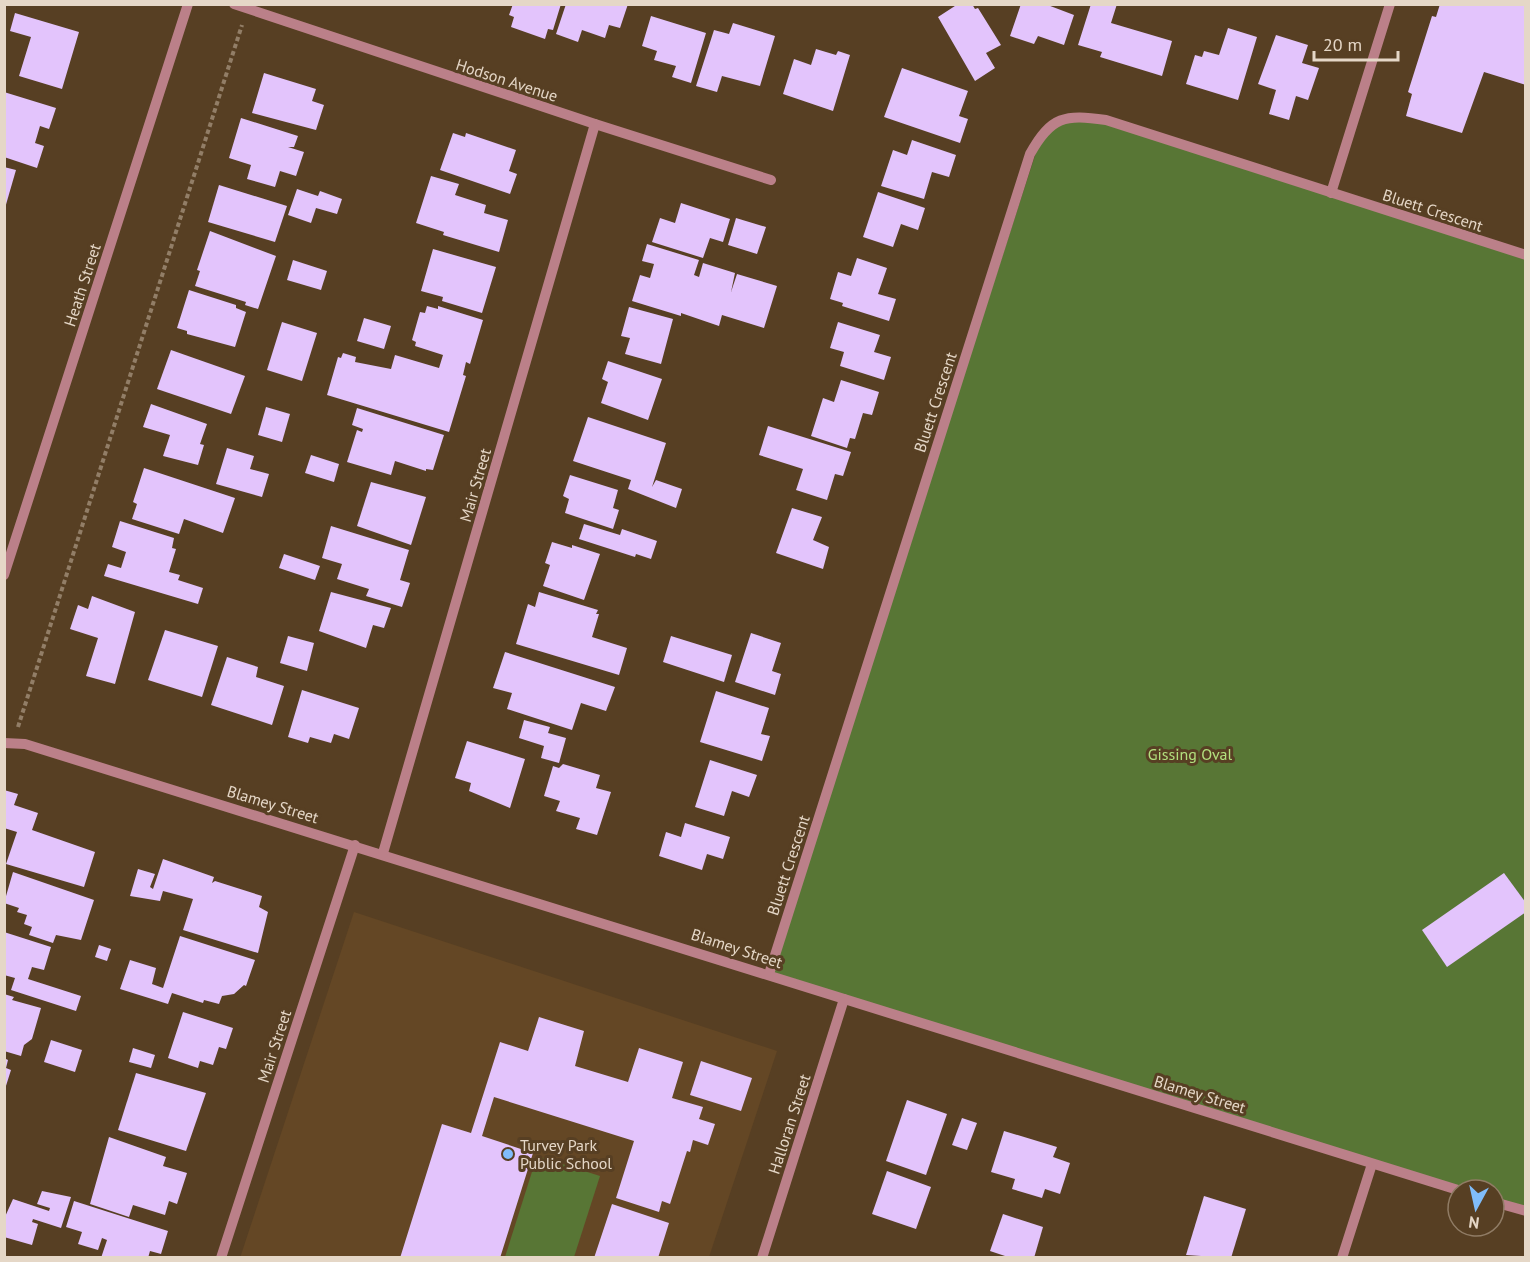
<svg xmlns="http://www.w3.org/2000/svg" width="1530" height="1262" font-family="'PT Sans',sans-serif">
  <style>
    .built { fill: #644725 }
    .green { fill: #587635 }
    .building { fill: #e3c4fc }
    .lines { fill: none; stroke-linecap: round; stroke-linejoin: round }
    .path { stroke: #927e67; stroke-width: 4; stroke-dasharray: 4.5 3; stroke-linecap: butt }
    .minor { stroke: #bb8089; stroke-width: 10 }
    .poi-dot { fill: #80bdfa; stroke: #573f23; stroke-width: 2 }
    .labels { text-anchor: middle; stroke-width: 6; stroke-linejoin: round; paint-order: stroke }
    .street-label { font-size: 16px; fill: #e5d7c7; stroke: #573f23 }
    .park-label { font-size: 16px; fill: #b2e07e; stroke: #573f23 }
    .poi-label { font-size: 16px; fill: #e5d7c7; stroke: #573f23; text-anchor: start }
  </style>
  <rect width="100%" height="100%" fill="#573f23"/>
  <polygon class="built" points="354,912 777,1051 709,1257 240,1258"/>
  <g class="green">
    <polygon points="1079,116 1525,255 1525,1211 1494,1202 1494,1190 1458,1190 769,974 1043,131"/>
    <polygon points="537,1156 600,1176 574,1257 505,1257"/>
  </g>
  <g class="building">
    <polygon points="513,4 561,4 553,30 548,29 545,39 511,27 514,17 509,15"/>
    <polygon points="566,4 628,4 620,28 609,25 605,38 582,30 578,42 556,34"/>
    <polygon points="958,4 972,4 975,9 978,8 1001,45 986,53 995,68 975,81 938,17"/>
    <polygon points="1021,4 1045,4 1074,15 1064,45 1038,36 1034,44 1010,36"/>
    <polygon points="1091,4 1117,4 1111,23 1172,41 1162,76 1100,57 1102,52 1078,45"/>
    <polygon points="1440,4 1526,4 1526,85 1484,72 1462,133 1406,116 1412,94 1408,92 1432,16 1436,17"/>
    <polygon points="15,13 79,32 62,89 19,76 31,37 10,31"/>
    <polygon points="651,16 706,33 691,83 672,77 676,66 654,60 657,51 642,46"/>
    <polygon points="733,23 775,36 760,86 722,76 717,92 696,86 714,30 729,34"/>
    <polygon points="1228,28 1257,37 1238,100 1186,84 1195,55 1202,57 1204,51 1219,55"/>
    <polygon points="1276,35 1308,45 1302,63 1319,68 1308,100 1296,96 1289,120 1269,114 1276,90 1258,84"/>
    <polygon points="816,49 836,55 838,51 850,55 833,111 783,94 794,59 811,65"/>
    <polygon points="902,68 968,91 959,116 968,119 960,143 884,117"/>
    <polygon points="264,73 316,89 312,101 324,105 316,130 252,113"/>
    <polygon points="4,92 56,108 49,129 40,126 35,143 44,146 37,168 4,157"/>
    <polygon points="241,118 298,136 294,147 288,147 304,152 296,176 280,171 275,187 247,179 251,165 229,158"/>
    <polygon points="453,133 465,137 466,133 516,150 509,171 517,174 510,194 440,170"/>
    <polygon points="912,140 956,155 949,177 932,172 924,199 881,186 893,150 907,155"/>
    <polygon points="4,167 16,170 5,208 4,208"/>
    <polygon points="431,176 459,184 455,195 486,205 484,213 508,220 499,252 443,235 444,232 416,223"/>
    <polygon points="219,185 287,206 275,242 208,222"/>
    <polygon points="297,189 318,196 320,191 342,199 337,214 316,208 311,223 288,215"/>
    <polygon points="878,192 925,208 918,230 901,224 893,247 863,237"/>
    <polygon points="681,203 730,219 723,242 710,238 703,258 652,242 660,218 675,223"/>
    <polygon points="736,218 766,227 757,254 728,245"/>
    <polygon points="210,231 276,256 258,309 245,305 246,302 195,286 200,271 197,270"/>
    <polygon points="647,244 699,260 694,275 699,277 703,263 735,273 731,292 737,274 777,286 764,328 722,315 719,326 681,313 681,316 632,301 640,275 650,278 654,264 642,261"/>
    <polygon points="433,249 496,267 482,313 442,301 443,297 421,291"/>
    <polygon points="857,258 887,268 878,294 896,299 889,321 842,306 843,303 830,299 838,272 851,276"/>
    <polygon points="293,260 327,271 321,290 287,280"/>
    <polygon points="189,290 236,305 236,308 246,312 235,347 187,334 187,331 177,328"/>
    <polygon points="427,306 438,309 438,306 483,320 470,364 466,362 463,375 466,376 449,432 327,395 338,357 341,358 343,353 356,357 355,362 391,369 395,355 439,368 443,355 415,346 416,342 412,340 420,312 425,313"/>
    <polygon points="629,307 673,319 661,364 625,354 630,338 621,336"/>
    <polygon points="364,318 391,326 384,349 357,341"/>
    <polygon points="282,322 317,333 302,381 267,370"/>
    <polygon points="838,322 880,335 874,352 891,357 884,380 840,366 844,352 830,348"/>
    <polygon points="171,350 245,376 231,414 157,389"/>
    <polygon points="608,361 662,379 648,420 601,403 608,382 602,379"/>
    <polygon points="841,380 879,392 872,415 863,413 855,439 850,438 847,448 811,436 823,398 834,402"/>
    <polygon points="151,404 207,424 200,444 204,445 198,465 163,456 170,435 143,427"/>
    <polygon points="266,407 290,414 282,442 258,435"/>
    <polygon points="357,408 444,435 433,470 426,469 426,471 395,461 391,475 347,462 357,430 362,432 363,429 352,425"/>
    <polygon points="588,417 666,443 652,487 656,480 682,489 676,508 628,489 631,480 573,461"/>
    <polygon points="768,426 851,452 843,476 835,474 827,500 796,490 803,469 759,455"/>
    <polygon points="227,448 254,456 250,469 269,474 262,497 216,484"/>
    <polygon points="311,455 339,464 334,482 305,473"/>
    <polygon points="144,468 235,498 223,533 184,519 179,534 132,519 137,504 133,502"/>
    <polygon points="570,475 618,490 613,508 619,510 613,529 565,513 569,499 563,496"/>
    <polygon points="371,482 426,497 411,545 357,526"/>
    <polygon points="792,508 822,517 813,540 829,547 823,569 776,553"/>
    <polygon points="120,521 174,538 172,548 176,549 169,572 180,575 178,580 203,588 198,604 104,576 108,564 121,568 126,552 112,547"/>
    <polygon points="584,524 620,535 622,529 657,541 651,559 636,554 635,557 579,539"/>
    <polygon points="331,526 409,550 400,580 410,583 402,607 366,596 369,589 337,579 342,564 322,558"/>
    <polygon points="552,542 572,548 572,545 600,554 584,600 543,586 550,565 545,563"/>
    <polygon points="284,554 320,566 315,580 279,568"/>
    <polygon points="331,592 391,608 384,628 373,625 366,648 319,631"/>
    <polygon points="539,592 598,610 596,614 599,614 592,637 627,648 619,675 516,644 528,604 535,607"/>
    <polygon points="92,596 135,612 115,684 86,676 98,638 70,629 78,605 88,609"/>
    <polygon points="165,630 218,646 202,697 148,680"/>
    <polygon points="751,633 781,643 772,671 781,674 775,695 735,682"/>
    <polygon points="288,636 314,643 307,671 280,663"/>
    <polygon points="671,636 732,655 724,682 663,662"/>
    <polygon points="505,652 615,687 606,711 581,703 572,730 507,709 512,693 493,688"/>
    <polygon points="227,657 258,667 256,677 284,686 272,725 211,705"/>
    <polygon points="302,690 359,708 349,739 334,734 331,743 310,737 308,743 288,737"/>
    <polygon points="716,691 769,708 761,734 770,736 762,761 700,742"/>
    <polygon points="524,720 550,727 548,733 566,738 559,763 541,758 544,746 519,738"/>
    <polygon points="467,741 525,759 510,808 469,791 471,783 455,778"/>
    <polygon points="710,760 757,775 749,797 732,791 724,816 695,807"/>
    <polygon points="563,764 600,775 596,788 611,792 597,835 576,829 580,818 556,811 560,801 544,796 553,766 559,768"/>
    <polygon points="4,790 18,794 14,805 38,813 32,830 95,852 84,887 6,864 17,832 4,828"/>
    <polygon points="685,823 730,837 723,859 707,854 702,870 659,856 666,832 681,837"/>
    <polygon points="163,859 214,877 212,883 215,881 262,896 259,907 268,912 258,953 183,930 193,899 163,891 160,901 130,896 138,869 155,874 150,887 153,889"/>
    <polygon points="13,872 94,900 81,940 56,935 53,943 29,935 32,927 24,924 27,915 17,912 19,908 4,903"/>
    <polygon points="1504,873 1526,903 1526,912 1447,967 1422,930"/>
    <polygon points="4,932 51,947 44,970 32,967 28,979 81,996 76,1011 11,990 15,978 4,975"/>
    <polygon points="180,936 255,960 246,986 244,985 234,994 222,996 219,1004 204,1000 203,1003 172,993 168,1004 120,989 130,960 156,968 152,984 163,988"/>
    <polygon points="99,945 111,949 107,961 95,957"/>
    <polygon points="4,994 14,997 12,1000 41,1008 32,1039 24,1045 21,1056 4,1051"/>
    <polygon points="183,1012 233,1028 226,1049 219,1047 213,1065 200,1061 198,1068 168,1058"/>
    <polygon points="539,1017 584,1031 575,1066 628,1082 639,1048 683,1062 672,1098 703,1107 699,1119 715,1124 708,1145 693,1140 690,1152 687,1151 670,1204 662,1201 659,1212 616,1198 634,1141 494,1097 482,1136 533,1153 500,1258 400,1258 442,1124 471,1133 500,1042 528,1051"/>
    <polygon points="51,1040 82,1050 75,1072 44,1062"/>
    <polygon points="133,1048 155,1055 151,1068 129,1062"/>
    <polygon points="4,1058 8,1060 6,1068 11,1070 5,1089"/>
    <polygon points="701,1061 752,1078 741,1111 690,1095"/>
    <polygon points="136,1073 206,1093 186,1151 118,1130"/>
    <polygon points="907,1100 947,1114 926,1175 886,1161"/>
    <polygon points="962,1118 977,1123 967,1150 952,1145"/>
    <polygon points="1004,1131 1057,1147 1053,1157 1070,1163 1060,1194 1045,1189 1042,1198 1012,1189 1015,1179 991,1172"/>
    <polygon points="109,1137 166,1157 163,1166 187,1173 177,1204 169,1201 165,1215 133,1205 129,1217 90,1204"/>
    <polygon points="887,1171 931,1187 916,1229 872,1214"/>
    <polygon points="42,1191 71,1197 61,1228 33,1219 32,1222 38,1224 32,1245 4,1237 4,1219 13,1199 49,1211 50,1208 37,1204"/>
    <polygon points="1204,1196 1246,1209 1231,1258 1186,1255"/>
    <polygon points="74,1201 168,1231 161,1254 150,1251 148,1258 101,1258 107,1240 102,1238 98,1250 78,1244 82,1232 66,1227"/>
    <polygon points="612,1204 669,1223 658,1258 594,1258"/>
    <polygon points="1003,1214 1043,1227 1034,1258 1011,1258 990,1251"/>
  </g>
  <g class="lines">
    <polyline class="path" points="18,727 242,25"/>
    <g class="minor">
      <polyline points="234,4 595,124 771,180"/>
      <polyline points="1331,193 1390,4"/>
      <polyline points="4,575 188,4"/>
      <polyline points="4,743 25,744 1458,1190"/>
      <polyline points="383,853 595,124"/>
      <path d="M769 974 1030 154C1051 116 1065 114 1106 120L1526 255"/>
      <polyline points="1494,1202 1526,1211"/>
      <polyline points="221,1258 355,845"/>
      <polyline points="762,1258 844,999"/>
      <polyline points="1342,1258 1372,1164"/>
    </g>
  </g>
  <circle class="poi-dot" cx="508" cy="1154" r="6"/>
  <g class="labels">
    <g class="street-label">
      <text transform="translate(507 80) rotate(18)" y="6">Hodson Avenue</text>
      <text transform="translate(1433 210) rotate(18)" y="6">Bluett Crescent</text>
      <text transform="translate(82 285) rotate(-72)" y="6">Heath Street</text>
      <text transform="translate(935 402) rotate(-72)" y="6">Bluett Crescent</text>
      <text transform="translate(475 485) rotate(-74)" y="6">Mair Street</text>
      <text transform="translate(273 804) rotate(17)" y="6">Blamey Street</text>
      <text transform="translate(788 865) rotate(-72)" y="6">Bluett Crescent</text>
      <text transform="translate(737 948) rotate(18)" y="6">Blamey Street</text>
      <text transform="translate(274 1046) rotate(-72)" y="6">Mair Street</text>
      <text transform="translate(1200 1094) rotate(17)" y="6">Blamey Street</text>
      <text transform="translate(789 1124) rotate(-72)" y="6">Halloran Street</text>
    </g>
    <g class="park-label">
      <text x="1190" y="760">Gissing Oval</text>
    </g>
    <g class="poi-label">
      <text x="520" y="1151">Turvey Park<tspan x="520" dy="18">Public School</tspan></text>
    </g>
  </g>
  <rect width="1530" height="1262" fill="none" stroke="#e5d7c7" stroke-width="12"/>
  <g transform="translate(1476 1208) rotate(188)"><circle r="28" fill="#573f23" stroke="#907c65" stroke-width="1.5"/>
  <path d="M0-4.5L10 22L0 15L-10 22Z" fill="#80bdfa"/>
  <text y="-9" font-size="16" font-weight="bold" text-anchor="middle" fill="#e5d7c7">N</text>
  </g>
  <path d="M1314 51v9h84v-9" fill="none" stroke="#e5d7c7" stroke-width="3"/>
  <text x="1323" y="51" font-size="18" fill="#e5d7c7" stroke="#573f23" stroke-width="4.5" paint-order="stroke">20 m</text>
</svg>
